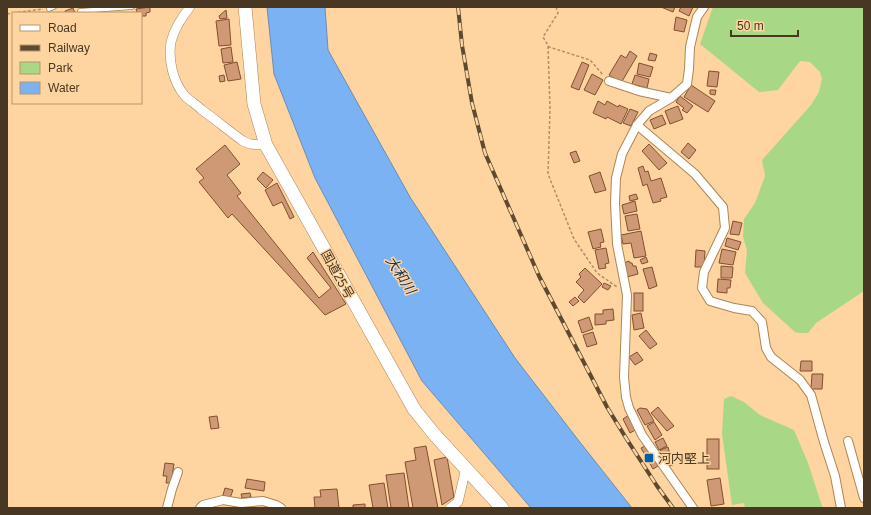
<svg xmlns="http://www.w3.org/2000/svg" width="871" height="515" font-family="Arial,'Noto Sans JP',sans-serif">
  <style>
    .green { fill: #a8d786 }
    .water { fill: #7ab2f4; stroke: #6b8db5 }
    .building { fill: #d09976; stroke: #82502f }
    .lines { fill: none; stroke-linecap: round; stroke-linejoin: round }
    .service-casing { stroke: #ad8654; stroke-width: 5.5 }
    .minor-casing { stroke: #ad8654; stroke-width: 10 }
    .tertiary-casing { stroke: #ad8654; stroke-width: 10 }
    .trunk-casing { stroke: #ad8654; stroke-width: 14 }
    .path { stroke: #ad8f68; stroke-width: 1.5; stroke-dasharray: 3 2; stroke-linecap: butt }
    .service { stroke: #fff; stroke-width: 4 }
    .minor { stroke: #fff; stroke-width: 8 }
    .tertiary { stroke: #fff; stroke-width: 9 }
    .trunk { stroke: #fff; stroke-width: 13 }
    .rail-casing { stroke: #5d4a31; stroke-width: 4 }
    .rail { stroke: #fed4a0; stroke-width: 2.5; stroke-dasharray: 8; stroke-linecap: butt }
    .poi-dot { fill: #055dab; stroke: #fed4a0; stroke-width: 1.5 }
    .labels { text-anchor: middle; stroke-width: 3; stroke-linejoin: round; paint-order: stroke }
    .street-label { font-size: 13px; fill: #483823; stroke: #fed4a0 }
    .poi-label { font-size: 13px; fill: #483823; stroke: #fed4a0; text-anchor: start }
    .water-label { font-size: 14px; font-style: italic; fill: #163354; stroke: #fed4a0 }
  </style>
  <rect width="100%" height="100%" fill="#fed4a0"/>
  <g class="green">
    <polygon points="713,7 864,7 864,291 816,323 808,333 801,333 795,332 763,303 745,273 747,250 743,237 744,219 755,203 765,176 762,160 811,105 819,92 822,79 820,72 810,62 800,61 778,90 759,92 700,44"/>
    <polygon points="731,396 744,402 760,415 794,430 808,463 822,506 823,508 745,508 744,503 732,505 722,434 724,399"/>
  </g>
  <polygon class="water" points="267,7 325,7 328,50 410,197 515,358 579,441 632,508 531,508 422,381 315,178 274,74"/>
  <g class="building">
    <polygon points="150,7 150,12 146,13 146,16 141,16 141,13 137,13 136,9"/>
    <polygon points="661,7 675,7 673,12"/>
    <polygon points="681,7 693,7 689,16 679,11"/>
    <polygon points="73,8 75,13 65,13 65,11"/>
    <polygon points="226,10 227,18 220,19 219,16"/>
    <polygon points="676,17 687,20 684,32 674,30"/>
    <polygon points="229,19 231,45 219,46 216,21"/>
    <polygon points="231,47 233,62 223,63 221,49"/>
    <polygon points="630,51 637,56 621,83 609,75 621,55 626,58"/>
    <polygon points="650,53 657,55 655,61 648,60"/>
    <polygon points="237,62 241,79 228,81 224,65"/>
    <polygon points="582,62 589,65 579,90 571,87"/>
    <polygon points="639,63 653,67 650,77 637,74"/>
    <polygon points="709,71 719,72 717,87 707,86"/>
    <polygon points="592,74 603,80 595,95 584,90"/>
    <polygon points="224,75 225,81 220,82 219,76"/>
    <polygon points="635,75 649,79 647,88 632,84"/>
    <polygon points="691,85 715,101 708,112 684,97"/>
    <polygon points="710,90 716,90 715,95 710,94"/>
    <polygon points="680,96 693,106 687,113 682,110 684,108 676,102"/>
    <polygon points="598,101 605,105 607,101 618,107 619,105 628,109 621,124 607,117 606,119 593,113"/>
    <polygon points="678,106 683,119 670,124 665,111"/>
    <polygon points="630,109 638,112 631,126 623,123"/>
    <polygon points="662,115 666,124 654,129 650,120"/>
    <polygon points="688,143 696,150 689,159 681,152"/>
    <polygon points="649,144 667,163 659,170 642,151"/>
    <polygon points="225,145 240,164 227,175 241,193 237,196 319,298 331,288 307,258 313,252 346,304 325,315 232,214 228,218 199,182 204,178 196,169"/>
    <polygon points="576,151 580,161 574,163 570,153"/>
    <polygon points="643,166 645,172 648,171 651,181 661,178 667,197 660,199 661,201 653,203 647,184 643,186 638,168"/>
    <polygon points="263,172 273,180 266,188 257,179"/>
    <polygon points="600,172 606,190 595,193 589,176"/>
    <polygon points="277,183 294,217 290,219 282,202 273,206 265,190"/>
    <polygon points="636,194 638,199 630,201 629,196"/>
    <polygon points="635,201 637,211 624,214 622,205"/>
    <polygon points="637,214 640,229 628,231 625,216"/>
    <polygon points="733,221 742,223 739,235 730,234"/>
    <polygon points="601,229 604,242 600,243 601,247 593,249 588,232"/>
    <polygon points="641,231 646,256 634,258 631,243 623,244 621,235"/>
    <polygon points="727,238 741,242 738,250 725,246"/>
    <polygon points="606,248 609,263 605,264 606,268 599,269 595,250"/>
    <polygon points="722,249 736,252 733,265 719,263"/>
    <polygon points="696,250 705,251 704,267 695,267"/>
    <polygon points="646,257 648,262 642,264 640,260"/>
    <polygon points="629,261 630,263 632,263 633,266 636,266 638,274 627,277 624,263"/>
    <polygon points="721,266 733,267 732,278 721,278"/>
    <polygon points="652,267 657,286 649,289 643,269"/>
    <polygon points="585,268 602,284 584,303 578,297 584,290 576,282 581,277 579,274"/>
    <polygon points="718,279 731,280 730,288 727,288 727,293 717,292"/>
    <polygon points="604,283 611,286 608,290 602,287"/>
    <rect x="634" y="293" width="9" height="18"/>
    <polygon points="575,297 579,301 573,306 569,302"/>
    <polygon points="613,309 614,320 606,321 606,324 595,325 595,314 603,314 603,310"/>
    <polygon points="641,313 644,328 634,330 632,315"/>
    <polygon points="589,317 593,329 582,333 578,321"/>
    <polygon points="646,330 657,344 650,349 639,336"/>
    <polygon points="593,332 597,344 587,347 583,335"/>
    <polygon points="637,352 643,360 635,365 629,357"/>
    <polygon points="801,361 812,361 812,371 800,371"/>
    <polygon points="812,374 823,374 822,389 811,389"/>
    <polygon points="658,407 674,426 667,431 651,413"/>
    <polygon points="640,408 647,409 654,421 645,425 637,410"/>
    <polygon points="629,415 637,429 630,433 623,419"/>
    <polygon points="217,416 219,428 211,429 209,417"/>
    <polygon points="654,422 662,435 655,440 647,426"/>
    <polygon points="663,438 667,446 659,450 655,442"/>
    <rect x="707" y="439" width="12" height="30"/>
    <polygon points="647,445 658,466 653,469 641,448"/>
    <polygon points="426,446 438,508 413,508 405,462 416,460 414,448"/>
    <polygon points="668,447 670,454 662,456 660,450"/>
    <polygon points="670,455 671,459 663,461 663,457"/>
    <polygon points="447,457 454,497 442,505 434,460"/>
    <polygon points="672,460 673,465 666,467 665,461"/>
    <polygon points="165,463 174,464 171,483 166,483 167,476 163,476"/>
    <polygon points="404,473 409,508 391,508 386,475"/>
    <polygon points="720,478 724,504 711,506 707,480"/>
    <polygon points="247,479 265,482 264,491 245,488"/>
    <polygon points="384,483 388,508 373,508 369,485"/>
    <polygon points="225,488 233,490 230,498 223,495"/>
    <polygon points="337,489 339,508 315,508 314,497 321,497 320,490"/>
    <polygon points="250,493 251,497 242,498 241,494"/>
    <polygon points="365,504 365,508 353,508 353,505"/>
  </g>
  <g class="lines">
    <g class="service-casing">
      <g id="service">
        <polyline points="49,9 54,7"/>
        <polyline points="80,11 132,7"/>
      </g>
    </g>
    <g class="minor-casing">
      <g id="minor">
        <polyline points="609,81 639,91 671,98 687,84 689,69 690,47 697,17 704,7"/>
        <polyline points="671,98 649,111 637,125 622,154 616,178 615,203 617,244 627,295 624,377 626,397 629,408 642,435 693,508"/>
        <polyline points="637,125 695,174 723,207 725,228 704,272 702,288 710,301 734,308 752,311 762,322 766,348 771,357 800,380 811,395 824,442 835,476 841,508"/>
        <polyline points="848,441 864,498"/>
        <polyline points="167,508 172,489 178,472"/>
        <polyline points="200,508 203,505 223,500 241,503 263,501 276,505 281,508"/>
      </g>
    </g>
    <g class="tertiary-casing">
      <g id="tertiary">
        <path d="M190 7C182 17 174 29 171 42 168 60 173 82 185 96 190 101 197 105 202 110 216 120 229 131 243 141L250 144 266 145"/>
        <polyline points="450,508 458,502 466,468"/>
      </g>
    </g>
    <g class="trunk-casing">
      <polyline id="trunk" points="245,7 254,104 266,145 414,409 434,434 502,508"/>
    </g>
    <g class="path">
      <polyline points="556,7 558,13 543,37 549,47 590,60 603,75"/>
      <polyline points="13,13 43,9"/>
      <polyline points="7,14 13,13"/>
      <polyline points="548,46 550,109 548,174 574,239 597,273 617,287"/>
    </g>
    <use href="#service" class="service"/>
    <use href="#minor" class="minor"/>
    <use href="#tertiary" class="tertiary"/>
    <use href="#trunk" class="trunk"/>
    <g class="rail-casing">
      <polyline id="rail" points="458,7 462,45 472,103 485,153 539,276 607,407 626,438 657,486 673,508"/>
    </g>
    <use href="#rail" class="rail"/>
  </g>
  <rect class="poi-dot" x="644" y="453" width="10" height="10" rx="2"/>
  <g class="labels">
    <g class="street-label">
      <text transform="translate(338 274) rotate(61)" y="5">国道25号</text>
    </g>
    <g class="poi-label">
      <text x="658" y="463">河内堅上</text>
    </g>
    <g class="water-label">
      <text transform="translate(401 275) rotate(57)" y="5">大和川</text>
    </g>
  </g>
  <rect width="871" height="515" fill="none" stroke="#483823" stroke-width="16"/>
  <rect x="12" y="12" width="130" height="92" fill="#fed4a0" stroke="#b5966e"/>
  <rect x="20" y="25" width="20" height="6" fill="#ffffff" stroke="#b5966e"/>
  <text x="48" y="32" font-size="12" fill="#483823">Road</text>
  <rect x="20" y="45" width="20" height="6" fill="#5d4a31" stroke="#b5966e"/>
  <text x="48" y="52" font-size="12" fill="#483823">Railway</text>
  <rect x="20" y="62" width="20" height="12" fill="#a8d786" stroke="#b5966e"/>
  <text x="48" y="72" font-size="12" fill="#483823">Park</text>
  <rect x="20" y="82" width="20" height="12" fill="#7ab2f4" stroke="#b5966e"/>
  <text x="48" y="92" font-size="12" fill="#483823">Water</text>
  <path d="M731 30v6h67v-6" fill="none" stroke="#483823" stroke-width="2"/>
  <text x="737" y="30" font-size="12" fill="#483823" stroke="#fed4a0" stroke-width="3" paint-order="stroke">50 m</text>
</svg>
